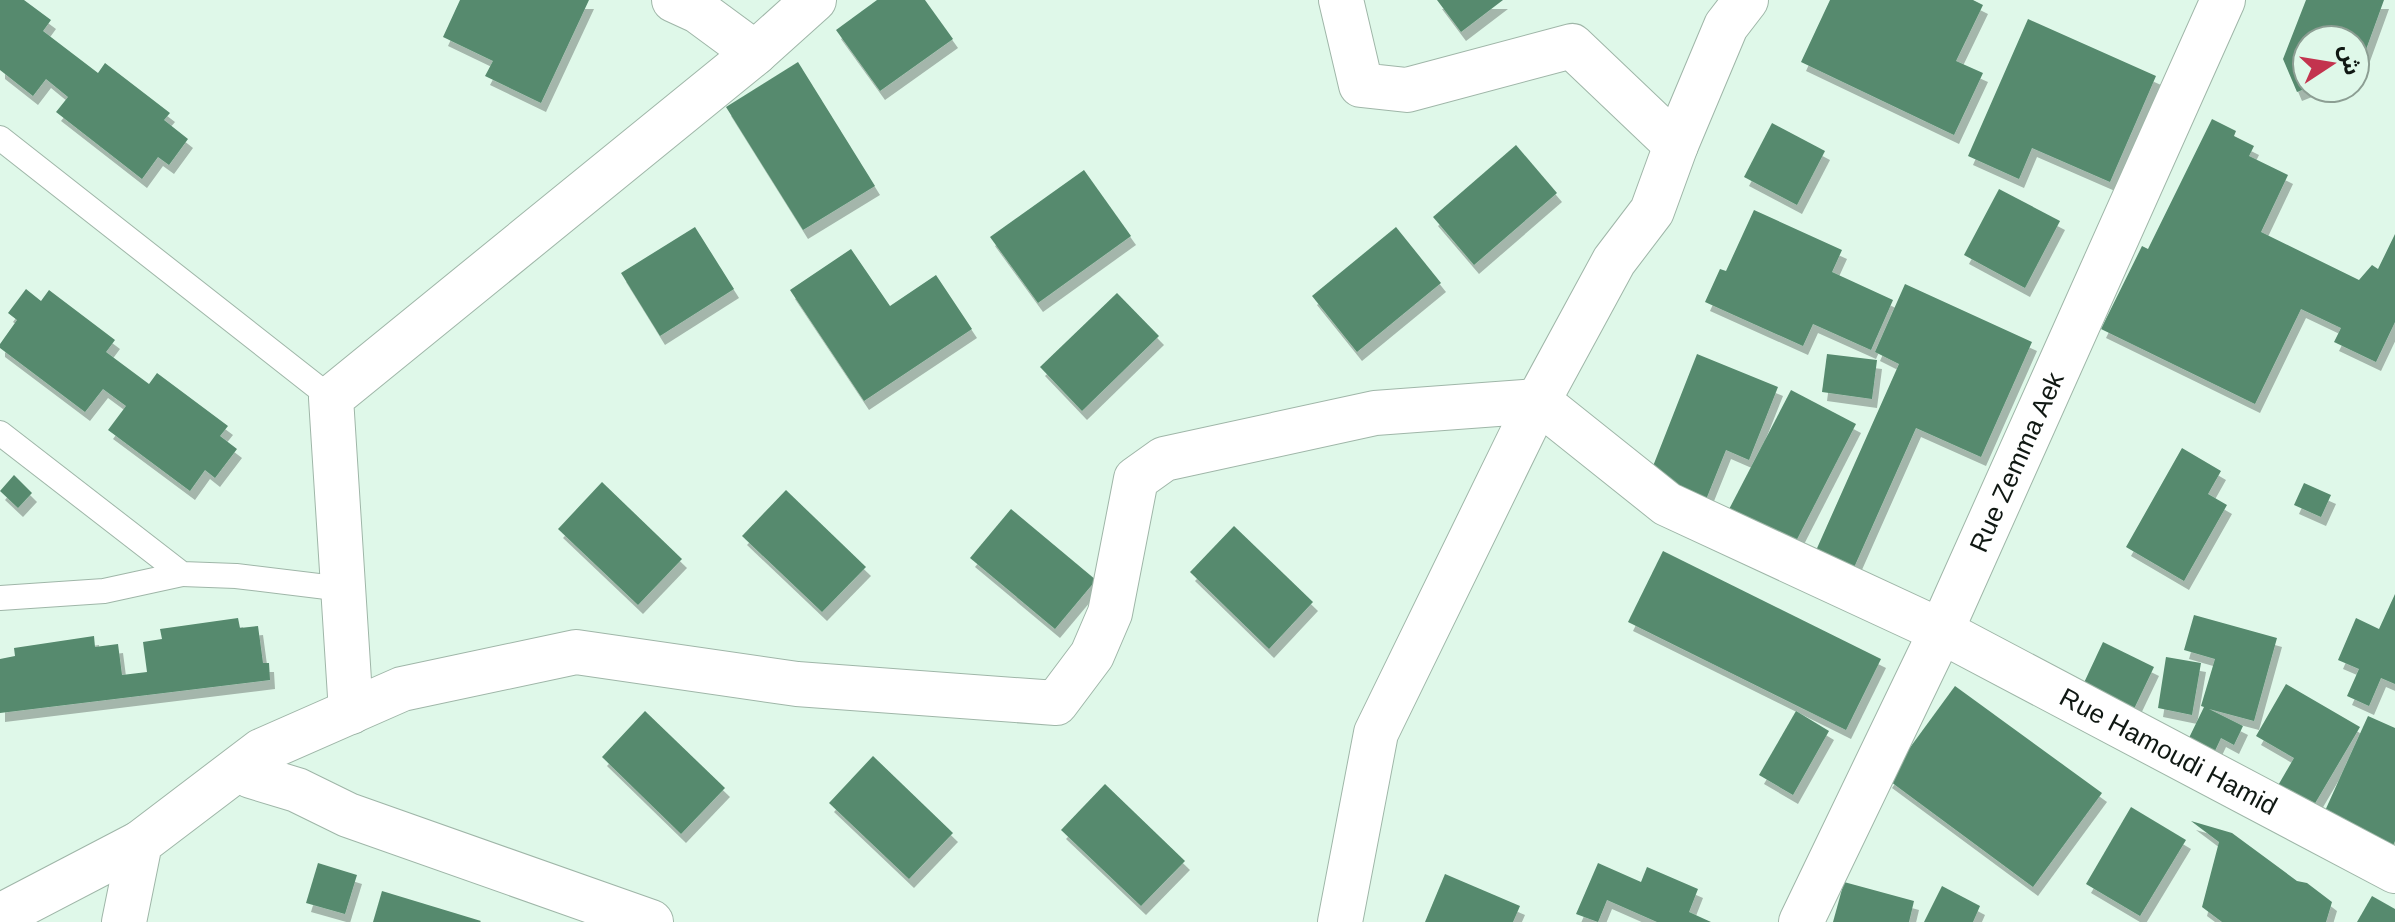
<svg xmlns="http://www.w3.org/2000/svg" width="2395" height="922" font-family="Helvetica,'Noto Sans Arabic',sans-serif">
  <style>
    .building { fill: #568a6e; filter: url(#shadow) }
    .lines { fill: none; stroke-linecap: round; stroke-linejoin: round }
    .lane-casing { stroke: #9fb6a8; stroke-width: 26 }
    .street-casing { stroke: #9fb6a8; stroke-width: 46 }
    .lane { stroke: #fff; stroke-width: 24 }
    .street { stroke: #fff; stroke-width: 44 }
    .labels { text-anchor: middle; stroke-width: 6; stroke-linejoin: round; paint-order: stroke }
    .street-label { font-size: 26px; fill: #101813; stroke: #dff8e9 }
  </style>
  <defs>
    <filter id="shadow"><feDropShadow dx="5" dy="9" stdDeviation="0" flood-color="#0004"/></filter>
  </defs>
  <rect width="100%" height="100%" fill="#dff8e9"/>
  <g class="building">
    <polygon points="0,0 24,0 51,20 43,31 98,73 105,63 170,113 164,120 188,139 169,165 158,157 142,179 56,112 68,97 46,79 33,96 0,70"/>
    <polygon points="460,0 589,0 541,103 485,76 493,61 443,37"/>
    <polygon points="877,0 925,0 953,39 880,91 836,30"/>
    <polygon points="1437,0 1503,0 1461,32"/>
    <polygon points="1830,0 1973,0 1983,5 1956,61 1983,73 1954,135 1801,62"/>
    <polygon points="2306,0 2384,0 2360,66 2355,68 2355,40 2307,40 2307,88 2297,92 2283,59"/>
    <polygon points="2028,19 2156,76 2110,182 2032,148 2019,179 1968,156"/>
    <polygon points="798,62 875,186 803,230 726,107"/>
    <polygon points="2212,119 2236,131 2234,136 2254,146 2249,156 2288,175 2261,232 2359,280 2372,265 2378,269 2395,234 2395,322 2376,362 2334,342 2341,328 2301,309 2255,404 2101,329 2142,246 2148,249"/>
    <polygon points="1772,123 1825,151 1797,205 1744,177"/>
    <polygon points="1516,145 1557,193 1474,265 1433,217"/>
    <polygon points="1084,170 1131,236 1038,303 990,237"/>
    <polygon points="1999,189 2060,221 2025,288 1964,255"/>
    <polygon points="1754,210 1842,250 1832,272 1893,300 1871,350 1813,324 1803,346 1705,302 1720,269 1726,271"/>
    <polygon points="695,227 734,289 660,336 621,273"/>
    <polygon points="1396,227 1441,283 1357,352 1312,296"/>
    <polygon points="851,249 890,306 936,275 972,329 864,401 790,290"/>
    <polygon points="1905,284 2032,342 1981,457 1916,428 1852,572 1814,555 1899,364 1875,352"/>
    <polygon points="26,289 41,301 49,290 115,340 106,352 149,384 157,373 228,426 220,436 237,449 215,478 205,470 190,491 108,430 126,406 103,389 85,412 0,348 0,344 17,320 8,313"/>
    <polygon points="1117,293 1159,336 1082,411 1040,367"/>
    <polygon points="1697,354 1778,387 1749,460 1726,450 1703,507 1646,484"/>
    <polygon points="1827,354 1877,360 1872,399 1822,392"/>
    <polygon points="1791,390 1856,424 1791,551 1725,517"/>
    <polygon points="2182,448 2221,471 2208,494 2227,505 2184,581 2126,547"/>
    <polygon points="14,475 32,493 18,508 0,491"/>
    <polygon points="602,482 682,559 638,605 558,529"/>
    <polygon points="2304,483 2331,495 2321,517 2294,505"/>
    <polygon points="786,490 866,567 822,612 742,536"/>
    <polygon points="1011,509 1096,580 1055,629 970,558"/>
    <polygon points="1234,526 1313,602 1269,649 1190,572"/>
    <polygon points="1663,551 1881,659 1846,730 1628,622"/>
    <polygon points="2395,594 2395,684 2381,678 2369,706 2347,696 2359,669 2338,660 2356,618 2379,629"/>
    <polygon points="2194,615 2277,638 2254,721 2209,709 2243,726 2234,745 2221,738 2213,755 2187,742 2204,707 2201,706 2215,659 2184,650"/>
    <polygon points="238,618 240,628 258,626 263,663 269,663 270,680 0,713 0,659 15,656 14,648 94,636 95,647 118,644 122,675 147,672 143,642 162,639 160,629"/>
    <polygon points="2103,642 2154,667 2133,711 2082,687"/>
    <polygon points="2166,657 2201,663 2192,715 2158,708"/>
    <polygon points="2286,684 2360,727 2304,822 2269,801 2294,758 2256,736"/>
    <polygon points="1955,686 2102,793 2033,887 1887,779"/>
    <polygon points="645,711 725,788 681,834 602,757"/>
    <polygon points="1796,711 1829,731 1793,795 1759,775"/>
    <polygon points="2368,716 2395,728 2395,841 2388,857 2319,824"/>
    <polygon points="873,756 953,833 909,879 829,803"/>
    <polygon points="1105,784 1185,861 1141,906 1061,830"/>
    <polygon points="2131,807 2186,840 2140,916 2086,884"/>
    <polygon points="2191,821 2232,833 2297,881 2307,883 2332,902 2326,922 2222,922 2202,907 2219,842"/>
    <polygon points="318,863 357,875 345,914 306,903"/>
    <polygon points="1598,863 1641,882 1647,867 1698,889 1689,912 1711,922 1657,922 1607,900 1598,922 1576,914"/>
    <polygon points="1445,874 1520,906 1513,922 1425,922"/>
    <polygon points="1844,882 1914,901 1909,922 1833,922"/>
    <polygon points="1942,886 1980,906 1973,922 1924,922"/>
    <polygon points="382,891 481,921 480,922 373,922"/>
    <polygon points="2372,896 2395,909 2395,922 2357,922"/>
  </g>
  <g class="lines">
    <g class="lane-casing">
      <g id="lane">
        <polyline points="0,138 331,398"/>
        <polyline points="0,433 182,574 236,576 343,589"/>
        <polyline points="0,598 104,591 182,574"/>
      </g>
    </g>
    <g class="street-casing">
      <g id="street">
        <polyline points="674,0 698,11 755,53"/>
        <polyline points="1341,0 1361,85 1407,90 1572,46 1676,145"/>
        <polyline points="351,712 331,398 755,53 814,0"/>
        <polyline points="240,768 251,776 297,790 348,815 651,922"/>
        <polyline points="0,916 140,843"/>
        <path id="s1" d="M124 922 140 843 261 751 402 689 576 652 797 684 1056 703 1092 655 1110 613 1136 479 1164 459 1375 413 1538 401 1667 504 1941 631 2395 871"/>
        <polyline points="1340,922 1376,733 1538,401 1614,261 1652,211 1676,145 1726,26 1746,0"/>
        <path id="s2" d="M1801 922 1941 631 2223 0"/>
      </g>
    </g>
    <use href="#lane" class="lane"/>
    <use href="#street" class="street"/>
  </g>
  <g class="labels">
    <g class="street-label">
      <text dy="9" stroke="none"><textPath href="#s2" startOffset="508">Rue Zemma Aek</textPath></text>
      <text dy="9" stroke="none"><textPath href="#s1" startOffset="2428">Rue Hamoudi Hamid</textPath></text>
    </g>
  </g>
  <g transform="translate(2331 64) rotate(78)"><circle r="38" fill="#dff8e9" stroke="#8c9e93" stroke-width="2"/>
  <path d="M0-6L14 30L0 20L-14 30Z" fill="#c3334e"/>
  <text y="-12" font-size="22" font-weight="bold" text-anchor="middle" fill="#101813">ش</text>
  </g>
</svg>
